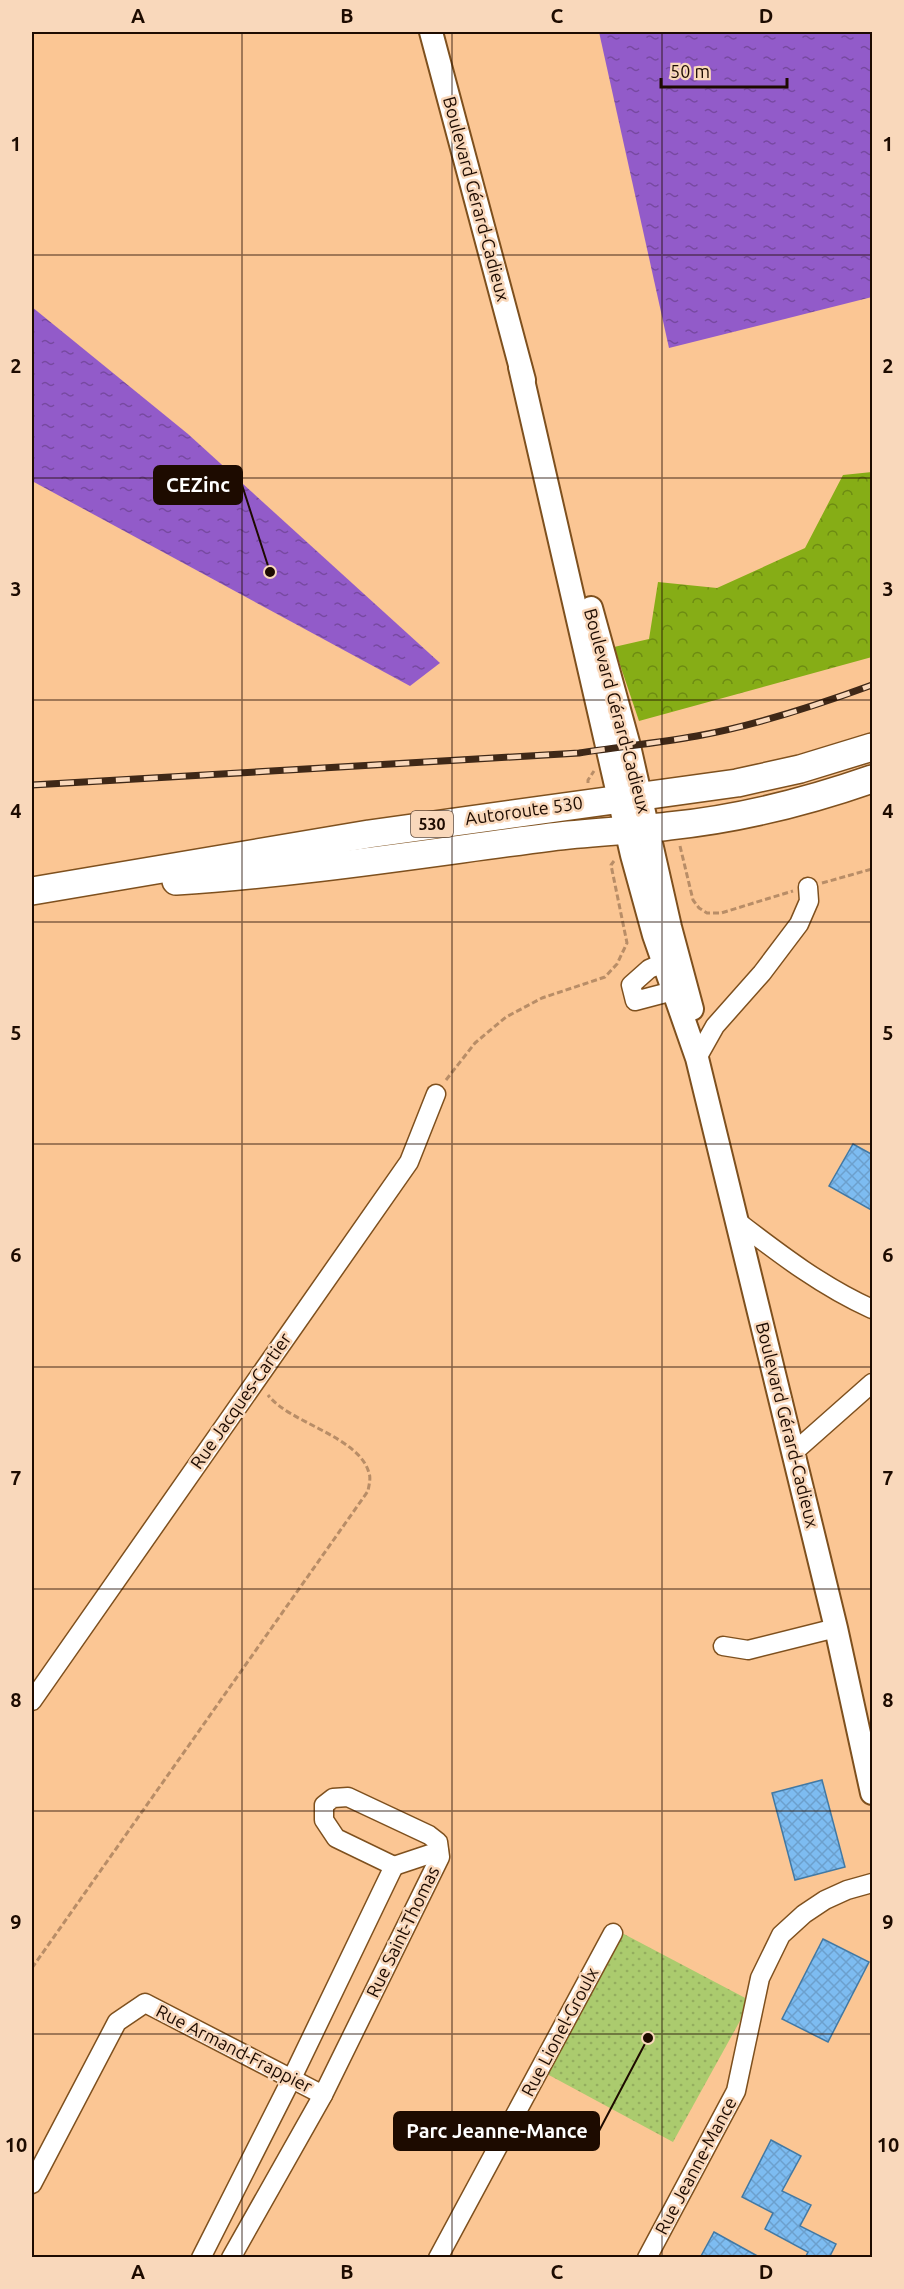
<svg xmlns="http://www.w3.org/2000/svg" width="904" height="2289" font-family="Ubuntu,sans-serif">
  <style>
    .forest { fill: url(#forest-crowns) }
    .park { fill: url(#park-dots) }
    .water { fill: url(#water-ripples) }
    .building { fill: url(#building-cross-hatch); stroke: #4279a4; stroke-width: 1.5 }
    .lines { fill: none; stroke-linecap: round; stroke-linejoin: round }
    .minor-casing { stroke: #7e501e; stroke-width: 21 }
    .major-casing { stroke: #7e501e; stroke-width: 26 }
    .highway-casing { stroke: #7e501e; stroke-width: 30 }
    .path { stroke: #b88d67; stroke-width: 3; stroke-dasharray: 6 3; stroke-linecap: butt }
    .minor { stroke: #fff; stroke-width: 18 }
    .major { stroke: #fff; stroke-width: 22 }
    .highway { stroke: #fff; stroke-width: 27 }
    .rail-casing { stroke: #3f2817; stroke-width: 7 }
    .rail { stroke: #f9d8bb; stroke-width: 4.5; stroke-dasharray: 14; stroke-linecap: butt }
    .grid { fill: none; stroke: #1d0b00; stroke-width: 1.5; stroke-opacity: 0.55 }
    .labels { text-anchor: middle; stroke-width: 5; stroke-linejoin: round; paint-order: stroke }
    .shield { fill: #f9d8bb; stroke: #5f4838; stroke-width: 1.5 }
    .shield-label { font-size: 16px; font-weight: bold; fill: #1d0b00 }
    .street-label { font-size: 18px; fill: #1d0b00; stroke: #f9d8bb }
    .leader { fill: none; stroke: #1d0b00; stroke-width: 2 }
    .callout-dot { fill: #1d0b00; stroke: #f9d8bb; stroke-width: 2 }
    .callout { fill: #1d0b00; stroke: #1d0b00; stroke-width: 2 }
    .callout-label { font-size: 20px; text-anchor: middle; font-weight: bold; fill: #fff }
    .neatline { fill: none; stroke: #1d0b00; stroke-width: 2 }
    .grid-label { font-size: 20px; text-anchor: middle; font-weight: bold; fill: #1d0b00 }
  </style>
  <defs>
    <pattern id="forest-crowns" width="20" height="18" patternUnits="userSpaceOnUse" patternTransform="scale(1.5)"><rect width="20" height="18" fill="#86ad16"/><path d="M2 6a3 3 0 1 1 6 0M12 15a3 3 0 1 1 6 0" fill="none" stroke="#6d8b12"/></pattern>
    <pattern id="park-dots" width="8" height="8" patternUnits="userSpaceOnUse" patternTransform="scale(1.5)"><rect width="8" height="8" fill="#abcb6e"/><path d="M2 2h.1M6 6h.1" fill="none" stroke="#93ad5e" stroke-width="1.8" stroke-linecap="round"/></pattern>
    <pattern id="water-ripples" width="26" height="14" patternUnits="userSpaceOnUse" patternTransform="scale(1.5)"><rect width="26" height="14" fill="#925bc9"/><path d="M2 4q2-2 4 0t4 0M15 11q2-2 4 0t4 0" fill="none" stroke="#7749a1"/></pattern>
    <pattern id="building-cross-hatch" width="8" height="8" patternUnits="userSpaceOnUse" patternTransform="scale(1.5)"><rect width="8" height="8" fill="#7dbcf1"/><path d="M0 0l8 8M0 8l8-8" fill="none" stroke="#6ca0cd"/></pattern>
  </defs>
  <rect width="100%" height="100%" fill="#fbc694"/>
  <polygon class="forest" points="872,472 872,657 639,721 614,647 649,639 658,582 717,588 805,548 843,475"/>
  <polygon class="park" points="622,1933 751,2001 673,2142 547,2074"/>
  <g class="water">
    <polygon points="599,32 872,32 872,297 669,348"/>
    <polygon points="32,307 188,434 440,663 410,686 32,481"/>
  </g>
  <g class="building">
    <polygon points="853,1144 873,1155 873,1211 829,1186"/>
    <polygon points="822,1780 845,1867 795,1880 772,1793"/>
    <polygon points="823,1939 869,1962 828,2042 782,2019"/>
    <polygon points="771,2140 801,2156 782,2191 811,2205 800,2226 836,2244 829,2258 805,2258 808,2252 765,2229 773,2213 742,2197"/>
    <polygon points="714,2232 761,2258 700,2258"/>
  </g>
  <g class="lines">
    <g class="minor-casing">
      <g id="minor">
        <polyline points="663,963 649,969 631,985 635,1001 673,991"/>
        <polyline points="697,1058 715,1026 762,973 799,924 809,901 808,887"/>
        <path d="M738 1222C781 1255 823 1287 872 1309"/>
        <polyline points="794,1452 872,1383"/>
        <polyline points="723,1646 748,1650 836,1628"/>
        <polyline points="32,1701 409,1162 436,1094"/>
        <polyline points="394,1866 439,1851"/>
        <polyline points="32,2184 117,2022 145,2003 323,2095"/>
        <polyline points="201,2258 292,2078 394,1866 336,1838 324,1820 324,1805 333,1798 348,1797 429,1835 438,1842 440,1857 323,2095 231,2258"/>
        <polyline points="438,2258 613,1933"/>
        <polyline points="647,2258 736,2091 760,1978 781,1935 804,1914 825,1900 847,1890 872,1883"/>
      </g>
    </g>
    <g class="major-casing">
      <g id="major">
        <polyline points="431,32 524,380"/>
        <polyline points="520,367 632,855 654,935 697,1058 836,1628 872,1793"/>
        <polyline points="591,608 629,746 670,927 692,1009"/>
      </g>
    </g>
    <g class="highway-casing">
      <g id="highway">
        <path d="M176 881C302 873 427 853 551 837 591 832 630 831 669 826 739 819 806 802 872 779"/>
        <polyline points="32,891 369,834 737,783 800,769 872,747"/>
      </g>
    </g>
    <g class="path">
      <polyline points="588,783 588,780 594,771"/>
      <polyline points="680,846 693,900 699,908 707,913 721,913 793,891"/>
      <polyline points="822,883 872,869"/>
      <polyline points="446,1080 475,1043 506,1017 542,998 605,977 617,964 627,943 611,865 614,861"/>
      <path d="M32 1968 368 1491C369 1485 371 1478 369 1473 359 1436 289 1423 268 1395"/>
    </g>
    <use href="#minor" class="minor"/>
    <use href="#major" class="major"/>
    <use href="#highway" class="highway"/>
    <g class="rail-casing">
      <path id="rail" d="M32 785 579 753C618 747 658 743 697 736 757 725 815 706 872 685"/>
    </g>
    <use href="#rail" class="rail"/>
  </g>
  <path class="grid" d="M242 32V2258M452 32V2258M662 32V2258M32 255H872M32 478H872M32 700H872M32 922H872M32 1144H872M32 1367H872M32 1589H872M32 1811H872M32 2034H872"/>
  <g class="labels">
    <rect class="shield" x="411" y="811" width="42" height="26" rx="4.5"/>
    <g class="shield-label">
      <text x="432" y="830">530</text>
    </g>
    <g class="street-label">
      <text transform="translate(476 199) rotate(75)" y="6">Boulevard Gérard-Cadieux</text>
      <text transform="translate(617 711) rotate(75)" y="6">Boulevard Gérard-Cadieux</text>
      <text transform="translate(524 811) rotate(-8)" y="6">Autoroute 530</text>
      <text transform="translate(241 1401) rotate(-55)" y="6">Rue Jacques-Cartier</text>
      <text transform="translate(787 1425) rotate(76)" y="6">Boulevard Gérard-Cadieux</text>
      <text transform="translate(403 1932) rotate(-64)" y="6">Rue Saint-Thomas</text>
      <text transform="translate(560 2032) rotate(-62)" y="6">Rue Lionel-Groulx</text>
      <text transform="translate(234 2049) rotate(27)" y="6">Rue Armand-Frappier</text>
      <text transform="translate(696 2166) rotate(-62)" y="6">Rue Jeanne-Mance</text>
    </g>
  </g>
  <path class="leader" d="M270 572L242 485M648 2038L599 2131"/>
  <g class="callout-dot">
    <circle cx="270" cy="572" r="6"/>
    <circle cx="648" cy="2038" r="6"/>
  </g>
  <g class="callout">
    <rect x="154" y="466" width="88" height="38" rx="6"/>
    <rect x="394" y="2112" width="205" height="38" rx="6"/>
  </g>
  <g class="callout-label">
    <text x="198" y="492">CEZinc</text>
    <text x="497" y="2138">Parc Jeanne-Mance</text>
  </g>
  <rect width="904" height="2289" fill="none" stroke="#f9d8bb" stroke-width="66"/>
  <path d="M661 78v9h126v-9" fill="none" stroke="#1d0b00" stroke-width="3"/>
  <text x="670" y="78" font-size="18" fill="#1d0b00" stroke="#f9d8bb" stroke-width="4.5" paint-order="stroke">50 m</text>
  <rect x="33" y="33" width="838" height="2223" class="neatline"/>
  <g class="grid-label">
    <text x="138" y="23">A</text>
    <text x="347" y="23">B</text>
    <text x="557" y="23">C</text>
    <text x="766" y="23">D</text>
    <text x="16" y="151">1</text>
    <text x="888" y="151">1</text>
    <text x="16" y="373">2</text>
    <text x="888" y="373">2</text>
    <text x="16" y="596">3</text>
    <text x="888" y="596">3</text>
    <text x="16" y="818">4</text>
    <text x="888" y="818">4</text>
    <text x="16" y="1040">5</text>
    <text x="888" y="1040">5</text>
    <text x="16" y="1262">6</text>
    <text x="888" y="1262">6</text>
    <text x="16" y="1485">7</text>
    <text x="888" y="1485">7</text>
    <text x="16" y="1707">8</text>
    <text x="888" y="1707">8</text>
    <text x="16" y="1929">9</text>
    <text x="888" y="1929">9</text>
    <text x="16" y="2152">10</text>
    <text x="888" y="2152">10</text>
    <text x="138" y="2279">A</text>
    <text x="347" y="2279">B</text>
    <text x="557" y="2279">C</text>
    <text x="766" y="2279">D</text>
  </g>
</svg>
